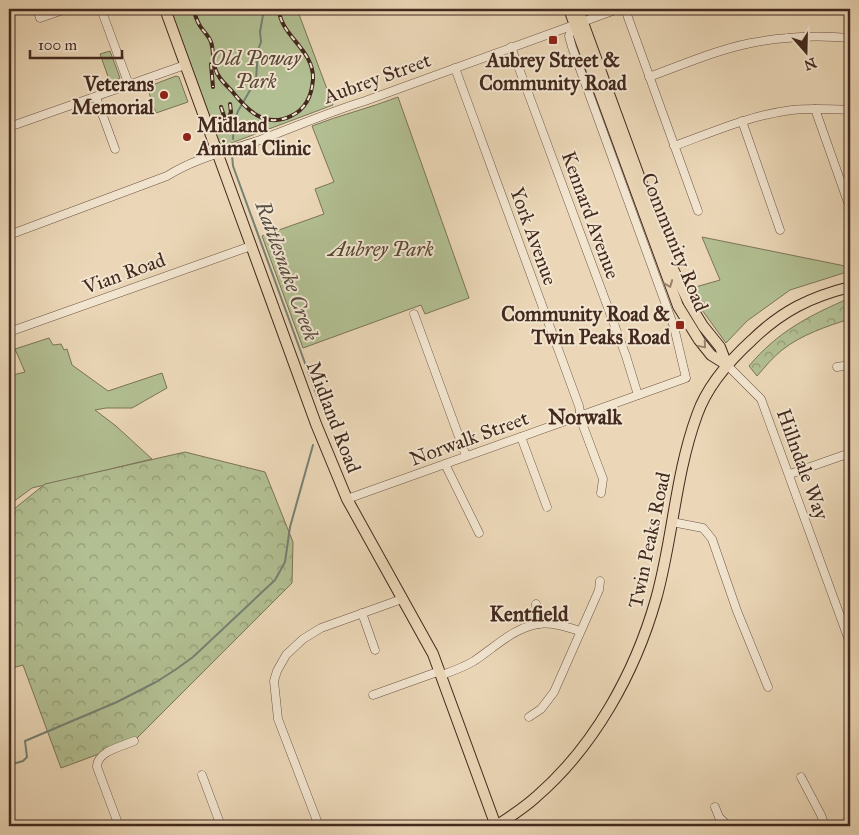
<svg xmlns="http://www.w3.org/2000/svg" width="859" height="835" font-family="'IM FELL Great Primer',serif">
  <style>
    .green { fill: #b2bf92; stroke: #7a7458 }
    .forest { fill: url(#forest-crowns); stroke: #7a7458 }
    .lines { fill: none; stroke-linecap: round; stroke-linejoin: round }
    .stream { stroke: #768073; stroke-width: 2 }
    .minor-casing { stroke: #6d5444; stroke-width: 9 }
    .major-casing { stroke: #43291e; stroke-width: 12 }
    .minor { stroke: #f2e5d0; stroke-width: 8 }
    .major { stroke: #ebd7b7; stroke-width: 10 }
    .rail-casing { stroke: #43291e; stroke-width: 4 }
    .rail { stroke: #f2e5d0; stroke-width: 2; stroke-dasharray: 5.5; stroke-linecap: butt }
    .oneway { stroke: #97806a }
    .poi-dot { fill: #8f2418; stroke: #f2e5d0; stroke-width: 2 }
    .labels { text-anchor: middle; stroke-width: 4; stroke-linejoin: round; paint-order: stroke }
    .park-label { font-size: 20px; font-style: italic; fill: #594735; stroke: #f2e5d0 }
    .poi-label { font-size: 20px; font-weight: bold; fill: #43291e; stroke: #f2e5d0; text-anchor: end }
    .street-label { font-size: 20px; fill: #43291e; stroke: #f2e5d0 }
    .water-label { font-size: 21px; font-style: italic; fill: #584d42; stroke: #f2e5d0 }
    .neighbourhood-label { font-size: 21px; font-weight: bold; fill: #43291e; stroke: #f2e5d0 }
  </style>
  <defs>
    <pattern id="forest-crowns" width="20" height="18" patternUnits="userSpaceOnUse" patternTransform="scale(1.25)"><rect width="20" height="18" fill="#b2bf92"/><path d="M2 6a3 3 0 1 1 6 0M12 15a3 3 0 1 1 6 0" fill="none" stroke="#929b77"/></pattern>
  </defs>
  <rect width="100%" height="100%" fill="#ebd7b7"/>
  <filter id="stains"><feTurbulence type="fractalNoise" baseFrequency=".004" numOctaves="4"/><feColorMatrix values="0 0 0 0 .2 0 0 0 0 .09 0 0 0 0 .02 0 0 0 .5 -.17"/></filter>
  <radialGradient id="worn" r=".72"><stop offset=".6" stop-color="#630" stop-opacity="0"/><stop offset="1" stop-color="#630" stop-opacity=".3"/></radialGradient>
  <g class="green">
    <polygon points="170,9 297,9 333,105 226,145 219,143 217,139"/>
    <polygon points="110,51 120,78 110,82 100,54"/>
    <polygon points="176,76 179,77 188,102 156,113 147,87"/>
    <path d="M398 97 469 298 425 314 421 305 303 348 262 236 324 214 315 189 334 182 312 126C340 115 370 108 398 97Z"/>
    <polygon points="702,237 850,267 850,271 790,290 747,321 726,343 702,310 692,288 720,280"/>
    <polygon points="49,338 53,345 61,344 64,350 67,349 72,365 108,391 162,373 167,388 132,408 106,408 95,410 116,426 152,459 32,488 9,505 9,376 25,372 15,349"/>
  </g>
  <g class="forest">
    <path d="M850 298V319C827 326 801 335 782 350 773 357 765 367 757 376L749 366C777 332 810 315 850 298Z"/>
    <polygon points="185,452 265,472 293,542 292,583 134,741 61,768 23,665 9,669 9,513 45,484"/>
  </g>
  <g class="lines">
    <g class="stream">
      <polyline points="233,139 234,122 238,111 256,80 258,50 261,42 260,32 264,9"/>
      <polyline points="232,155 233,166 317,396"/>
      <polyline points="9,765 23,761 27,757 25,741 117,702 156,682 175,670 193,657 275,580 285,562 290,527 313,445"/>
    </g>
    <g class="minor-casing">
      <g id="minor">
        <polyline points="37,9 40,18 66,9"/>
        <polyline points="101,9 129,85"/>
        <polyline points="625,9 698,211"/>
        <polyline points="511,47 626,356 638,395"/>
        <polyline points="455,68 579,406 582,423 603,479 601,493"/>
        <path d="M649 77C682 65 716 50 751 43 782 37 819 35 850 38"/>
        <polyline points="96,97 115,149"/>
        <polyline points="815,109 850,208"/>
        <polyline points="742,121 780,230"/>
        <polyline points="9,127 185,65"/>
        <path d="M674 146C713 132 751 115 792 110 812 108 831 109 850 110"/>
        <path d="M9 235 167 176C195 158 228 151 260 140 295 127 329 112 365 101L618 9"/>
        <polyline points="414,314 466,456"/>
        <polyline points="9,332 251,246"/>
        <polyline points="727,365 761,399 850,643"/>
        <polyline points="837,367 850,365"/>
        <polyline points="521,437 547,507"/>
        <polyline points="445,464 479,533"/>
        <polyline points="790,474 850,453"/>
        <polyline points="347,499 686,378 674,327 572,47 569,36 574,24"/>
        <polyline points="672,522 703,528 712,539 737,611 768,687"/>
        <polyline points="536,604 538,624"/>
        <polyline points="362,613 375,650"/>
        <path d="M442 675C453 671 464 667 474 661 494 648 513 628 538 624 552 622 567 627 580 631"/>
        <polyline points="373,695 440,671"/>
        <polyline points="529,717 541,709 554,692 599,590 600,581"/>
        <polyline points="202,775 221,826"/>
        <polyline points="801,777 821,815 825,826"/>
        <polyline points="715,807 719,817 728,826"/>
        <path d="M119 826 97 767C97 751 121 747 134 741"/>
        <polyline points="319,826 278,719 274,681 277,671 286,655 303,639 321,628 402,599"/>
      </g>
    </g>
    <g class="major-casing">
      <g id="major">
        <polyline points="165,9 316,424 347,499 433,654 496,826"/>
        <polyline points="569,9 678,306 699,340 711,355 727,365"/>
        <polyline points="578,9 673,269 689,303 703,326 720,347 727,365"/>
        <path d="M496 826C510 817 524 808 536 797 594 747 635 673 656 599 673 539 675 475 697 415 707 386 729 361 752 340 782 311 810 297 850 287"/>
      </g>
    </g>
    <use href="#minor" class="minor"/>
    <use href="#major" class="major"/>
    <g class="rail-casing">
      <g id="rail">
        <path d="M193 9C195 15 197 21 200 26 204 32 209 36 211 42 214 51 212 60 215 68 217 77 225 84 231 90 246 109 264 129 291 116 306 109 312 95 313 79 314 49 280 36 279 9"/>
        <polyline points="211,64 213,87"/>
        <polyline points="221,107 225,119"/>
        <polyline points="228,120 231,112 230,104"/>
      </g>
    </g>
    <use href="#rail" class="rail"/>
  </g>
  <defs><path id="oneway-chevron" d="M-2-3.5L2.5 0L-2 3.5" fill="none" stroke-width="1.6" stroke-linecap="round" stroke-linejoin="round" transform="scale(1.25)"/></defs>
  <g class="oneway">
    <use href="#oneway-chevron" transform="translate(669 284) rotate(69)"/>
    <use href="#oneway-chevron" transform="translate(703 345) rotate(50)"/>
  </g>
  <g class="poi-dot">
    <rect x="548" y="35" width="10" height="10" rx="2.5"/>
    <circle cx="164" cy="95" r="5"/>
    <circle cx="187" cy="137" r="5"/>
    <rect x="675" y="320" width="10" height="10" rx="2.5"/>
  </g>
  <g class="labels">
    <g class="park-label">
      <text x="256" y="65">Old Poway<tspan x="256" dy="23">Park</tspan></text>
      <text x="381" y="256">Aubrey Park</text>
    </g>
    <g class="poi-label">
      <text x="553" y="67" text-anchor="middle">Aubrey Street &amp;<tspan x="553" dy="23">Community Road</tspan></text>
      <text x="154" y="91">Veterans<tspan x="154" dy="23">Memorial</tspan></text>
      <text x="197" y="132" text-anchor="start">Midland<tspan x="197" dy="23">Animal Clinic</tspan></text>
      <text x="670" y="321">Community Road &amp;<tspan x="670" dy="23">Twin Peaks Road</tspan></text>
    </g>
    <g class="street-label">
      <text transform="translate(377 78) rotate(-20)" y="7">Aubrey Street</text>
      <text transform="translate(591 215) rotate(70)" y="7">Kennard Avenue</text>
      <text transform="translate(534 236) rotate(70)" y="7">York Avenue</text>
      <text transform="translate(675 242) rotate(68)" y="7">Community Road</text>
      <text transform="translate(124 273) rotate(-20)" y="7">Vian Road</text>
      <text transform="translate(334 417) rotate(69)" y="7">Midland Road</text>
      <text transform="translate(469 438) rotate(-20)" y="7">Norwalk Street</text>
      <text transform="translate(803 464) rotate(70)" y="7">Hillndale Way</text>
      <text transform="translate(649 540) rotate(-78)" y="7">Twin Peaks Road</text>
    </g>
    <g class="water-label">
      <text transform="translate(287 271) rotate(70)" y="7">Rattlesnake Creek</text>
    </g>
    <g class="neighbourhood-label">
      <text x="585" y="424">Norwalk</text>
      <text x="529" y="621">Kentfield</text>
    </g>
  </g>
  <rect width="859" height="835" fill="none" stroke="#ebd7b7" stroke-width="30"/>
  <rect x="10" y="10" width="839" height="815" fill="none" stroke="#43291e" stroke-width="2.5"/>
  <rect x="15" y="15" width="829" height="805" fill="none" stroke="#43291e"/>
  <g transform="translate(806 52) rotate(160)" stroke="#f2e5d0" stroke-width="4" paint-order="stroke">
  <path d="M0-4L9 19L0 12L-9 19Z" fill="#43291e"/>
  <text y="-8" font-size="14" font-weight="bold" text-anchor="middle" fill="#43291e">N</text>
  </g>
  <path d="M30 50v8h92v-8" fill="none" stroke="#43291e" stroke-width="2.5"/>
  <text x="38" y="50" font-size="15" fill="#43291e" stroke="#f2e5d0" stroke-width="4" paint-order="stroke">100 m</text>
  <rect width="100%" height="100%" filter="url(#stains)"/>
  <rect width="100%" height="100%" fill="url(#worn)"/>
</svg>
